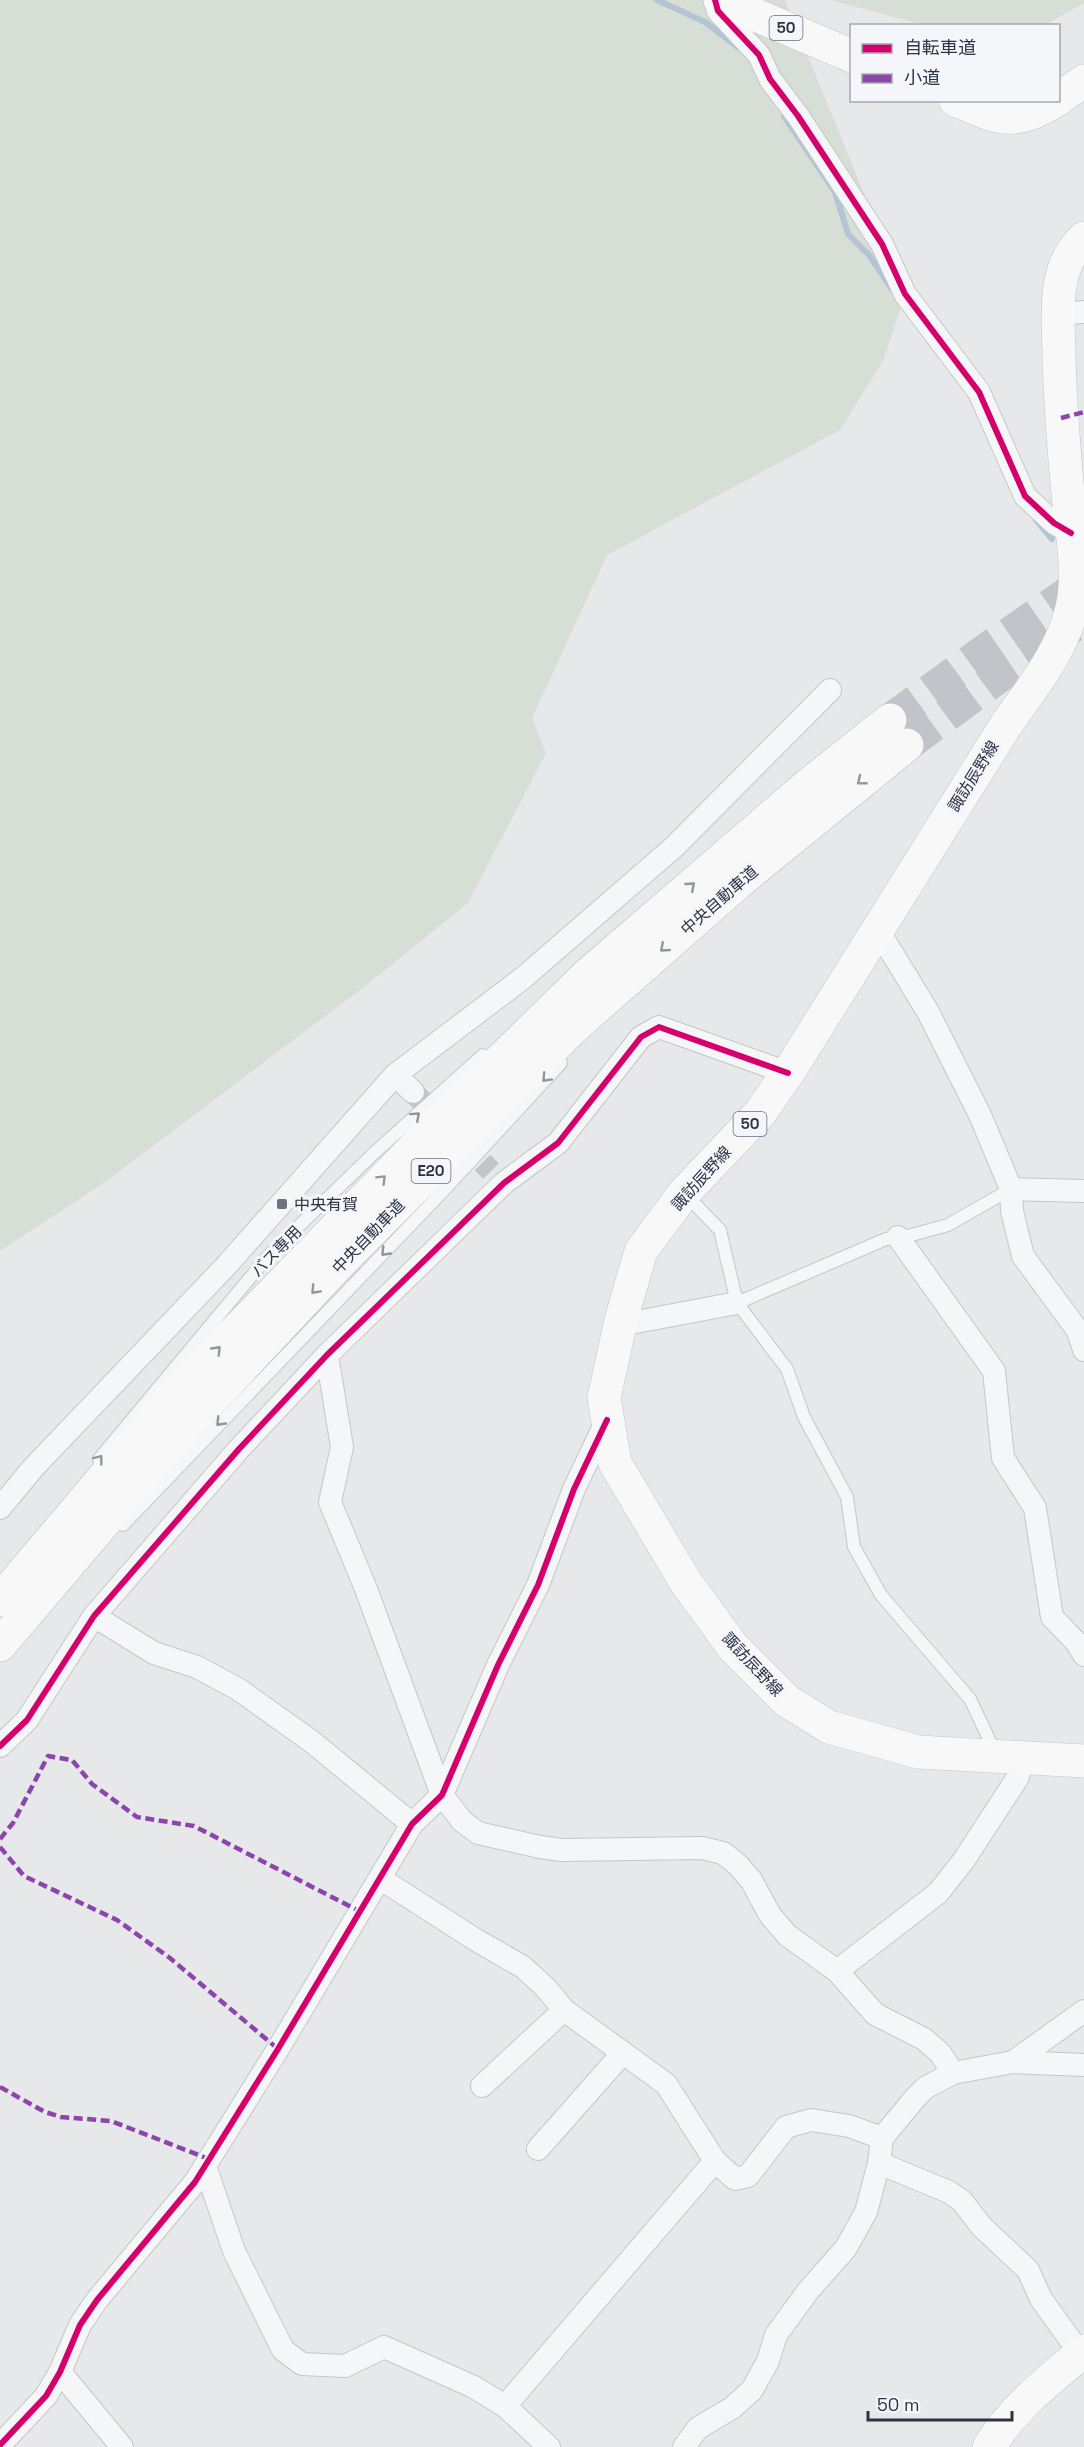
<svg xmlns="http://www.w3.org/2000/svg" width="1084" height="2447" font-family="'Space Grotesk','Noto Sans JP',sans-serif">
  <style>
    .green { fill: #d6ded6 }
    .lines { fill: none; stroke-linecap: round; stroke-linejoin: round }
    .stream { stroke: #b4c4d5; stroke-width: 6 }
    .street-tunnel { stroke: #c1c4c9; stroke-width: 22; stroke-dasharray: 22 11; stroke-linecap: butt }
    .highway-tunnel { stroke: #c1c4c9; stroke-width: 33; stroke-dasharray: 33 16; stroke-linecap: butt }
    .lane-casing { stroke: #c4c6c8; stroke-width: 14 }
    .street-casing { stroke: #c4c6c8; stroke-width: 24 }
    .primary-casing { stroke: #c2c5c8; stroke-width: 34 }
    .highway-casing { stroke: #b8bbbf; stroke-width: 34 }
    .lane { stroke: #f5f6f7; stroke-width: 12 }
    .street { stroke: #f5f6f7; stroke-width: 22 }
    .primary { stroke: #f8f8f8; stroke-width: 33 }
    .highway { stroke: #f8f8f8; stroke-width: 33 }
    .quiet { stroke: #8e44ad; stroke-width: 4.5; stroke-dasharray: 9 4.5; stroke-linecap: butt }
    .cycleway-casing { stroke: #f4f6f9; stroke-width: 10 }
    .cycleway { stroke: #d6006c; stroke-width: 6 }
    .oneway { stroke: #92969e }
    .oneway2 { stroke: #90959e }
    .poi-dot { fill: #6c737f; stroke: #f4f6f9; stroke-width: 2 }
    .labels { text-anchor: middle; stroke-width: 6; stroke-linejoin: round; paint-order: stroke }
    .shield { fill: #f4f6f9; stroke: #676e7b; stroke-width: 1.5 }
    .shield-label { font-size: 15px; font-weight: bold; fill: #2b3445 }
    .street-label { font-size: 16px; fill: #2b3445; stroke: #f4f6f9 }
    .poi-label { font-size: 16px; fill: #2b3445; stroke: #f4f6f9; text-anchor: start }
  </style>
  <rect width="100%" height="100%" fill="#e6e8ea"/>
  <g class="green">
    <polygon points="0,0 785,0 905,294 884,359 840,430 607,555 532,718 546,753 468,903 360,990 105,1182 0,1251"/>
    <polygon points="831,0 1084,0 1084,3 1045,25 928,26"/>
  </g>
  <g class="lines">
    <g class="stream">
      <polyline points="657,0 705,22 739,48"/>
      <polyline points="784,116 835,192 848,234 869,255 892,289"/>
      <polyline points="1036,520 1052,539"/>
    </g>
    <polyline class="street-tunnel" points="413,1092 491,1171"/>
    <g class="highway-tunnel">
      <polyline points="890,720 984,651 1084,582"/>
      <polyline points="907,745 1001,675 1073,626"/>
    </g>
    <g class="lane-casing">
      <g id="lane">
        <polyline points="684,1193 720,1230 737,1303 787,1369 804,1417 847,1497 854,1547 881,1595 970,1699 996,1754"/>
        <polyline points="737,1303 886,1239 908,1236 948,1225 1011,1189"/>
        <polyline points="99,1459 269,1255 373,1154 483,1055"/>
        <polyline points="123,1525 445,1189 561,1063"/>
      </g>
    </g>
    <g class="street-casing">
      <g id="street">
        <polyline points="715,0 718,11 759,55 770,79 798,116 882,244 905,294 979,392 1025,496 1054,523 1071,533"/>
        <polyline points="1058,314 1084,312"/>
        <polyline points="878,930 928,1012 980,1115 1011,1189 1012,1211 1023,1256 1078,1331 1084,1350"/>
        <polyline points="395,1075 523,978 674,847 830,690"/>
        <polyline points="1011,1189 1084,1191"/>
        <polyline points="898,1237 994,1371 1003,1458 1035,1508 1052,1617 1077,1643 1084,1655"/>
        <polyline points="620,1325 737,1303"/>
        <polyline points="327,1355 342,1447 330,1502 366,1589 442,1795 462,1821 478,1833 540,1847 562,1850 702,1848 723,1853 737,1864 751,1880 770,1915 787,1935 837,1971 875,2014 924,2039 940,2053 953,2073"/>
        <polyline points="0,1508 33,1468 225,1267 395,1075 413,1092"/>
        <polyline points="94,1616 154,1653 197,1667 238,1689 311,1741 412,1824"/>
        <polyline points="0,1746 27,1720 94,1616 239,1449 327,1355 504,1183 558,1143 641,1037 659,1027 788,1073"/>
        <polyline points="381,1879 476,1940 523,1967 546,1988 564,2010 666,2084 715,2161 735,2179 748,2176 786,2127 811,2120 849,2126 882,2138"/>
        <polyline points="837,1971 938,1893 964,1860 1018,1777 1023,1757"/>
        <polyline points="1013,2062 1084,2011"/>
        <polyline points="482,2086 564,2010"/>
        <polyline points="538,2149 622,2054"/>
        <polyline points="879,2163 949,2192 962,2201 981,2226 1028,2270 1041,2299 1084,2359"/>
        <polyline points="205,2166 234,2251 283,2350 302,2364 345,2366 384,2347 474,2387 505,2406 549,2447"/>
        <polyline points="60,2372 122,2447"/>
        <polyline points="505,2406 715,2161"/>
        <polyline points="0,2445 46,2396 60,2372 80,2325 97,2300 195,2182 278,2049 412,1824 442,1795 498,1665 538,1585 574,1489 607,1420"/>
        <polyline points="684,2447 698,2428 732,2408 752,2390 768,2361 776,2335 808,2291 846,2248 866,2212 879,2163 882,2138 916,2097 925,2088 953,2073 1013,2062 1084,2065"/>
      </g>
    </g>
    <g class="primary-casing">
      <g id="primary">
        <polyline points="720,0 852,56"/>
        <polyline points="1058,99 1084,81"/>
        <path d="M955 100C999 119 1013 127 1057 100"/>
        <path d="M1084 238C1052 268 1058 314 1059 353 1060 404 1064 453 1069 503 1072 535 1079 570 1073 603 1065 648 1032 688 1006 725L788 1073 760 1113 684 1193 641 1251 621 1320 604 1398 615 1463 685 1581 733 1647 787 1701 829 1727 918 1752 1084 1761"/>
        <path d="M989 2447C1012 2409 1050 2379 1084 2351"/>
      </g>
    </g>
    <g class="highway-casing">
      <g id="highway">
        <polyline points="0,1600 177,1391 481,1079 586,976 808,785 890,720"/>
        <polyline points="0,1645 175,1439 337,1266 572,1029 740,881 907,745"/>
      </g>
    </g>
    <use href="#lane" class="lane"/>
    <use href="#street" class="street"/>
    <use href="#primary" class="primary"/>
    <use href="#highway" class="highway"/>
    <g class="quiet">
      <polyline points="1061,418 1084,412"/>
      <polyline points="0,1839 13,1823 48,1756 72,1760 92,1784 137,1817 194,1826 361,1912"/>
      <polyline points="0,1847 24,1876 117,1920 170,1958 278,2049"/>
      <polyline points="0,2087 45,2112 61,2117 111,2121 209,2159"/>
    </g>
    <g class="cycleway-casing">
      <g id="cycleway">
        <polyline points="715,0 718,11 759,55 770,79 798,116 882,244 905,294 979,392 1025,496 1054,523 1071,533"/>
        <polyline points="0,1746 27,1720 94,1616 239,1449 327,1355 504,1183 558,1143 641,1037 659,1027 788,1073"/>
        <polyline points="0,2445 46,2396 60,2372 80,2325 97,2300 195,2182 278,2049 412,1824 442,1795 498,1665 538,1585 574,1489 607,1420"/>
      </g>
    </g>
    <use href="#cycleway" class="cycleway"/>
  </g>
  <defs><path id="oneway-chevron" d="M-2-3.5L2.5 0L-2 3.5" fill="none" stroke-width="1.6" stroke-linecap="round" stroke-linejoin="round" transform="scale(1.5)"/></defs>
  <g class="oneway">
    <use href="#oneway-chevron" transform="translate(861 781) rotate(141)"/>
    <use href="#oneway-chevron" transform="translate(691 886) rotate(-41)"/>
    <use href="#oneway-chevron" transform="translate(664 948) rotate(139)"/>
    <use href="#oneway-chevron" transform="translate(382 1179) rotate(-45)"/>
    <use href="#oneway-chevron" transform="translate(315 1290) rotate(133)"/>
    <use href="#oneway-chevron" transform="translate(217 1350) rotate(-46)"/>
  </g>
  <g class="oneway2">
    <use href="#oneway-chevron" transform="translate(546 1078) rotate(133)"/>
    <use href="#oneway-chevron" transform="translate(416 1116) rotate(-42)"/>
    <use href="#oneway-chevron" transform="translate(385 1252) rotate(134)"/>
    <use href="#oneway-chevron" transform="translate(220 1422) rotate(134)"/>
    <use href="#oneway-chevron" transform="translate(99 1459) rotate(-52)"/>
  </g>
  <rect class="poi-dot" x="276" y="1198" width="12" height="12" rx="3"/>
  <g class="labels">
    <g class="shield">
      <rect x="769.5" y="16" width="33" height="24" rx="4.5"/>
      <rect x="733.5" y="1112" width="33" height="24" rx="4.5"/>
      <rect x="411.5" y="1159" width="39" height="24" rx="4.5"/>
    </g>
    <g class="shield-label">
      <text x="786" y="33">50</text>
      <text x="750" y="1129">50</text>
      <text x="431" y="1176">E20</text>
    </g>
    <g class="street-label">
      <text transform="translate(973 776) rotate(-58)" y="6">諏訪辰野線</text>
      <text transform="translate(719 900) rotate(-41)" y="6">中央自動車道</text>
      <text transform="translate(701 1178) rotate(-48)" y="6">諏訪辰野線</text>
      <text transform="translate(368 1236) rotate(-46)" y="6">中央自動車道</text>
      <text transform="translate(276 1251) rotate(-46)" y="6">バス専用</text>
      <text transform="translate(753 1664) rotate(47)" y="6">諏訪辰野線</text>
    </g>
    <g class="poi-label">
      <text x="294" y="1210">中央有賀</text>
    </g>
  </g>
  <rect x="850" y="24" width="210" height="78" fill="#f4f6f9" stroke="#a4a8b1" stroke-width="1.5"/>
  <rect x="862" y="44" width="30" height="9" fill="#d6006c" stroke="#a4a8b1" stroke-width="1.5"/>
  <text x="904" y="54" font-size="18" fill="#2b3445">自転車道</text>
  <rect x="862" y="74" width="30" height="9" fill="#8e44ad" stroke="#a4a8b1" stroke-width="1.5"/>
  <text x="904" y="84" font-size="18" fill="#2b3445">小道</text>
  <path d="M868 2411v9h144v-9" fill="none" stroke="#2b3445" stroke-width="3"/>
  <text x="877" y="2411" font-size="18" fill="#2b3445" stroke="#f4f6f9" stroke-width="4.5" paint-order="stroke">50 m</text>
</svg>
